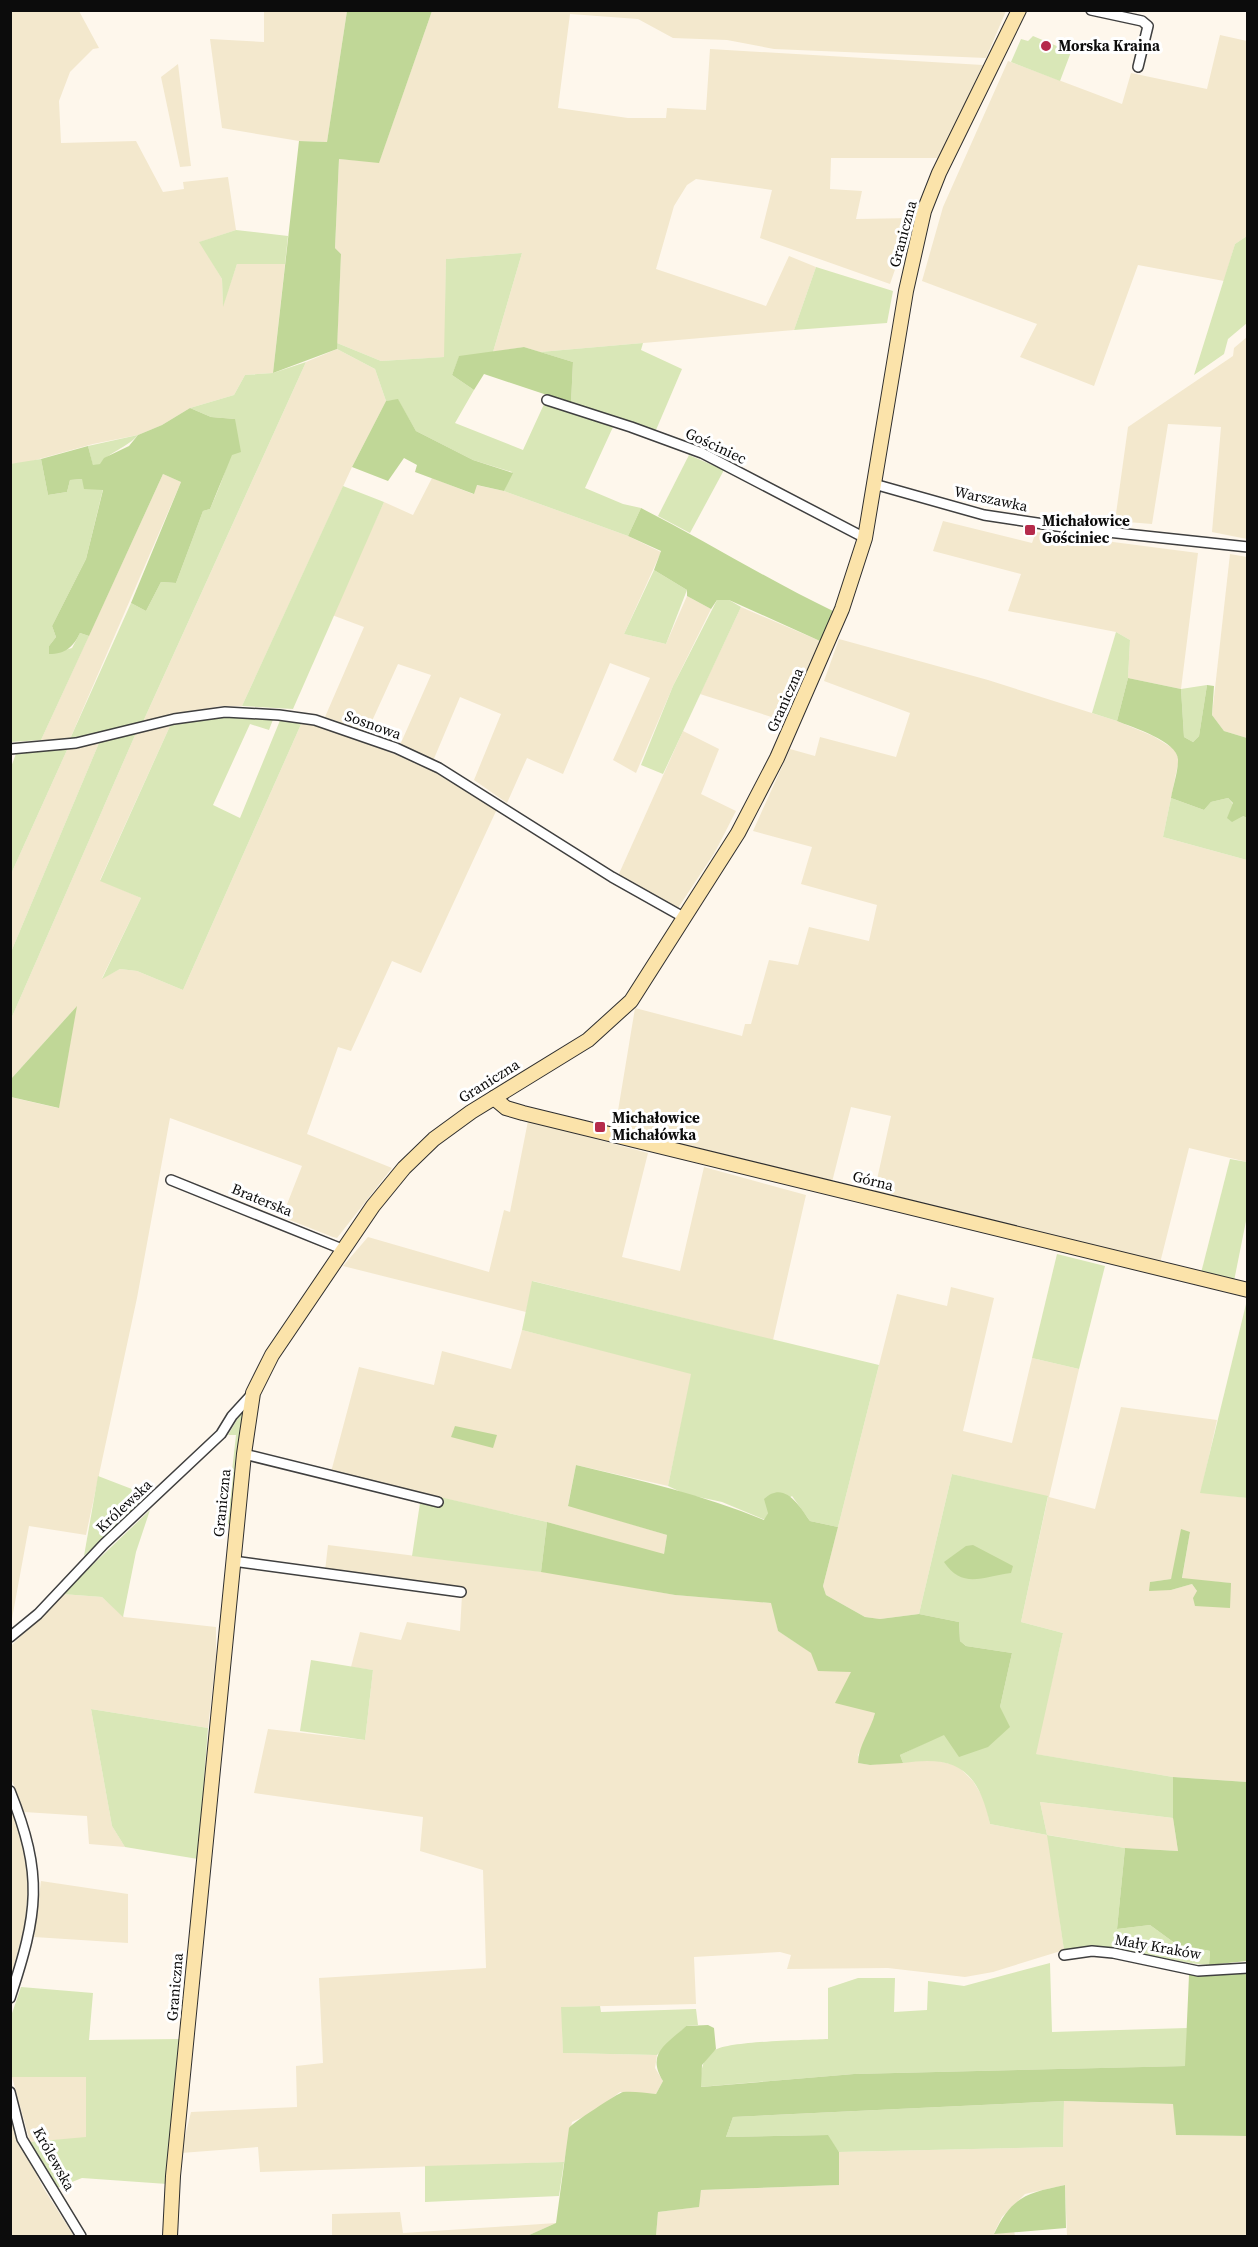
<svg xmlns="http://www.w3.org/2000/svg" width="1258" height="2247" font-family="'Source Serif 4',serif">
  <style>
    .farmland { fill: #f3e8cd; fill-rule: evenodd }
    .green { fill: #d9e7b7 }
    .forest { fill: #c0d797 }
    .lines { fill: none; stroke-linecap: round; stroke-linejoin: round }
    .street-casing { stroke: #3f3f3f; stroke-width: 12 }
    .secondary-casing { stroke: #2e2e2e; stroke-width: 16 }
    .street { stroke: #fff; stroke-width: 9 }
    .secondary { stroke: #fbe3aa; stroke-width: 14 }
    .poi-dot { fill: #b52b4b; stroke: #fff; stroke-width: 2 }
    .labels { text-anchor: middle; stroke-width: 6; stroke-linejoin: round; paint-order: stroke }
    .poi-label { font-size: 15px; font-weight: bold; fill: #0c0c0c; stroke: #fff; text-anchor: start }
    .street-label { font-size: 15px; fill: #0c0c0c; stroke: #fff }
  </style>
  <rect width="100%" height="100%" fill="#fef7ec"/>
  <g class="farmland">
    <polygon points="10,11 79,11 99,48 93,49 70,72 59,101 61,143 136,141 163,192 184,189 183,182 228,177 236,230 200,242 222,279 223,305 237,264 285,264 273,373 245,375 234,395 190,408 162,425 138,435 93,444 25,463 11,464"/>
    <polygon points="264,11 347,11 327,142 299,141 222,128 210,39 264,42"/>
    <polygon points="432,11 1006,11 986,58 774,49 727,40 673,38 638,19 570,14 558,108 628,118 666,118 667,108 706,110 710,49 983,65 939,158 831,158 830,189 862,191 856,219 913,218 890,284 760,238 772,190 696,179 687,185 674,206 656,269 766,306 789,256 816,267 794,330 540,352 524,347 493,352 522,253 446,259 445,357 381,361 337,343 341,254 335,248 339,159 379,162"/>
    <polygon points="1220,35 1247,41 1247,236 1235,244 1224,281 1138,265 1094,386 1020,357 1037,324 922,281 943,207 1008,61 1122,104 1131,73 1207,89"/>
    <polygon points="178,64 185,121 191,166 180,167 161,77"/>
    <polygon points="1247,337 1247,539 1212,532 1221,427 1168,424 1152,524 1115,521 1128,427 1233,356 1234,348"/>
    <polygon points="337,349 375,369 386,401 352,467 242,706 221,706 176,714 142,724 306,362"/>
    <polygon points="163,474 181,482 70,739 41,740"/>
    <polygon points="432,478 473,494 476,485 504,491 628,536 661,552 624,634 666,644 687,596 711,609 673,686 636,773 613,760 650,678 610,663 563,774 527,758 507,803 474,780 501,714 460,697 433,761 400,745 431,675 398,664 367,732 325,717 364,627 332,615 384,502 413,515"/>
    <polygon points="943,521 1032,543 1036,532 1198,553 1181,689 1128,678 1130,640 1116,632 1008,611 1021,574 933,551"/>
    <polygon points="1230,554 1247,557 1247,738 1224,731 1212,715"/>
    <polygon points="741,607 820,641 784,721 700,694"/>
    <polygon points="839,639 988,680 1117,721 1153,736 1174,749 1179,759 1163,837 1247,860 1247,1162 1189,1148 1160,1263 874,1193 891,1116 851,1107 832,1182 615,1129 635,1008 742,1036 745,1024 751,1024 769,960 798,965 809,927 869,941 877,905 801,884 812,847 753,831 790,749 815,756 820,737 896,757 910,713 824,681"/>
    <polygon points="302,722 353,737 433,770 497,809 421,973 392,961 351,1051 338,1047 307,1134 392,1168 337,1238 333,1237 282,1217 302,1166 170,1118 137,1298 86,1535 29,1526 11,1624 10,1097 58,1108 76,1007 11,1079 11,1019 136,733 170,726 100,880 141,898 102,978 120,969 137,971 183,990"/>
    <polygon points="683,731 719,749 701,794 736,811 715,852 678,908 618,876"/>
    <polygon points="99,743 11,952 11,874 67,750"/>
    <polygon points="528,1121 648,1153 622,1257 680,1271 704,1167 806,1195 773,1340 533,1281 526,1312 343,1266 368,1237 489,1272 504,1210 510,1212"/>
    <path d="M951 1287 994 1298 963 1431 1012 1443 1032 1358 1079 1369 1049 1497 1095 1509 1121 1407 1217 1420 1201 1492 1247 1498V1782L1173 1777 1035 1754 1063 1633 1021 1622 1048 1497 952 1474 919 1614 880 1619 865 1617 826 1595 823 1586 897 1294 947 1306ZM1190 1532 1182 1579 1230 1583 1197 1591 1192 1584 1171 1590 1151 1582 1171 1579Z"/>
    <polygon points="522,1330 692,1373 668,1486 576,1465 568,1505 667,1535 664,1555 547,1522 331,1472 359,1367 434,1385 442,1351 511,1369"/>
    <polygon points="328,1545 567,1575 675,1595 772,1603 778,1631 812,1653 851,1672 875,1713 870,1731 858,1755 858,1763 870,1765 931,1759 958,1766 973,1781 985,1801 990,1824 1047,1835 1040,1802 1173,1818 1178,1851 1125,1848 1048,1835 1064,1950 993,1972 965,1977 888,1968 787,1969 791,1955 780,1952 694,1957 696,2004 562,2007 563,2053 657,2055 655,2068 663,2081 656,2094 620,2092 592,2113 572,2122 564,2162 260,2172 258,2147 181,2153 191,2112 297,2107 296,2066 323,2063 319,1978 486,1968 483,1870 420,1851 423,1817 254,1793 268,1729 365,1740 373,1670 351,1667 360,1632 401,1640 407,1622 460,1631 462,1595 325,1571"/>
    <polygon points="62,1594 102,1597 124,1617 216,1627 216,1656 208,1728 91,1709 112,1826 125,1847 89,1844 87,1816 24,1812 11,1778 11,1646"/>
    <polygon points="11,1805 20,1830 29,1875 25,1925 11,1976"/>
    <polygon points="41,1881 128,1894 128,1943 34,1937"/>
    <polygon points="86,2076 86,2138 30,2142 12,2077"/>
    <polygon points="1064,2101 1174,2104 1176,2135 1247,2136 1247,2236 1067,2236 1065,2185 1025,2194 1002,2217 994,2233 1014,2230 1015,2236 656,2236 658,2212 698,2207 701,2190 839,2185 839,2152 1063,2147"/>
    <polygon points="10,2115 14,2131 44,2189 74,2236 11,2236"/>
    <polygon points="400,2212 403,2233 556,2223 527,2236 332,2236 332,2214"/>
  </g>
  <g class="green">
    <polygon points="1033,36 1071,52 1060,81 1011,62 1021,39 1028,41"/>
    <polygon points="236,230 288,236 285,264 237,264 223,307 222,279 199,242"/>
    <polygon points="1247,236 1247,323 1228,339 1224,354 1194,375 1235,244"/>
    <polygon points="522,253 493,352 459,357 452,375 474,390 455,423 523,450 545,402 613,427 585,488 623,504 641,508 628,536 504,491 512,472 473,460 416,431 398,400 386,401 375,369 337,349 337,343 381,361 444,357 446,259"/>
    <polygon points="816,267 893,291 887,323 794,330"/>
    <polygon points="643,343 641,350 682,369 656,430 571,403 573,362 540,352"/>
    <path d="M306 362 142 724 70 739 131 603 146 611 161 582 176 583 203 511 210 509C225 475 232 456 235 419L211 417 190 408 234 395 245 375 273 373Z"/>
    <path d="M138 435C127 448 108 452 101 464L93 466 88 446Z"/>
    <polygon points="689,455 724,470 690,533 658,516"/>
    <polygon points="41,459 48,495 67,492 70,480 82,479 103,489 86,559 52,626 56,637 49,646 62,651 72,648 80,633 89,636 41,740 11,742 10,464"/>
    <polygon points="343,486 384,502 293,709 242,706"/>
    <polygon points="654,570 687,590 666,644 624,634"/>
    <polygon points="717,600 729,600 741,607 663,774 641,765 673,686"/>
    <polygon points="1116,632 1130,640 1128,678 1117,721 1092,713"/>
    <polygon points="1207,685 1199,736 1193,742 1184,737 1181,689"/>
    <polygon points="219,717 274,717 269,730 250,724 213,805 240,818 281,718 302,722 183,990 137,971 120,969 102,979 141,898 100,881 170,726 191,719"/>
    <polygon points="136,733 11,1019 11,952 99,743"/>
    <polygon points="67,750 11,874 11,767 17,751"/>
    <polygon points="1171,798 1204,810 1211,802 1228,798 1243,816 1247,818 1247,860 1163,837"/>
    <polygon points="1230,1159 1247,1162 1247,1216 1234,1281 1201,1273"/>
    <polygon points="1057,1254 1105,1266 1079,1369 1032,1358"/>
    <polygon points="532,1281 879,1365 838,1527 810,1521 792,1496 768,1513 765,1520 722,1502 685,1494 668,1486 691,1374 522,1330"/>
    <polygon points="1247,1300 1247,1498 1200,1493"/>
    <polygon points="245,1412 230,1524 226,1525 236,1435 228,1435 241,1413"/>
    <path d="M952 1474 1048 1496 1021 1622 1063 1633 1036 1754 1173 1777V1818L1040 1802 1047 1835 1125 1848 1117 1929 1150 1925 1176 1944 1210 1951 1209 1965C1160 1961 1115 1943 1064 1950L1047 1835 990 1824C978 1770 957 1755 903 1763L900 1755 1000 1707 1012 1653 966 1646 960 1641 959 1622 919 1614Z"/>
    <polygon points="98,1476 150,1496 84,1556"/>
    <polygon points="440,1497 547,1522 541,1572 412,1556 420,1503 437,1507"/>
    <polygon points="150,1510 136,1552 123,1617 102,1597 62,1594"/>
    <polygon points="311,1660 373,1670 365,1740 300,1731"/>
    <polygon points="91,1709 208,1728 198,1859 125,1847 112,1826"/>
    <path d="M1050 1963 1052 2032 1187 2028 1186 2066 854 2074 700 2087C701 2073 701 2058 715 2050 730 2041 807 2040 828 2039V1988L858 1978H895L894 2012 927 2010 928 1981 964 1986Z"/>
    <polygon points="21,1987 93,1993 89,2040 181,2039 167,2184 82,2178 57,2188 30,2142 86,2137 86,2077 12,2077 10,2019"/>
    <polygon points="600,2006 601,2012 696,2009 698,2025 686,2026 657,2055 563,2053 561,2007"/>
    <polygon points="1064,2101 1063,2147 839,2152 827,2135 726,2137 733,2117"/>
    <polygon points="564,2162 559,2196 425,2202 425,2166"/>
  </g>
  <g class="forest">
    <polygon points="347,11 432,11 379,163 339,159 335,248 341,254 337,349 273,373 299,141 327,142"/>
    <polygon points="524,347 573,362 571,403 484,374 474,390 452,375 459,356"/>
    <polygon points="398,399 416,431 473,460 513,473 504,491 477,485 474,494 415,472 417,465 404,458 388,481 352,467 386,401"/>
    <path d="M190 408 211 417 235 419 241 452 232 455 210 509 203 511 176 583 161 582 146 611 131 603 181 482 163 474 89 636 80 633C73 647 66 654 49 654V646L56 637 52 626 86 559 103 490 84 489 82 479 70 480 67 492 48 495 41 459 88 446 93 465 100 464 104 458 129 446 138 435 162 425Z"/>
    <path d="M641 508C706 541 768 580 835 612L820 641 729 600H717L711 609 687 596V590L654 570 661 551 628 536Z"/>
    <path d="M1128 678 1181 689 1184 737 1193 742 1199 736 1207 685 1214 686 1212 715 1224 731 1247 738V818L1243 816 1232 822 1227 818 1233 803 1228 798 1211 802 1204 810 1171 798C1173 786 1178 772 1178 760 1179 742 1132 727 1117 721Z"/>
    <polygon points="77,1006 59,1108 11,1097 11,1079"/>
    <polygon points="455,1426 497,1435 493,1448 451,1437"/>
    <path d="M576 1465C640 1480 703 1495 764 1520L768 1513 764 1499C784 1480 799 1505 810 1521L838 1527 823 1586 826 1595 865 1617 880 1619 919 1614 959 1622 960 1641 966 1646 1012 1653 1000 1707 1010 1727 988 1747 959 1757 944 1735 900 1755 903 1763 870 1765 858 1763C858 1746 871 1730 875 1713L835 1703 851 1672 818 1671 811 1653 778 1631 771 1603 675 1595 541 1572 547 1522 664 1554 667 1535 568 1506Z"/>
    <polygon points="1181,1529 1190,1532 1182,1578 1231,1583 1230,1608 1195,1606 1193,1598 1197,1591 1192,1584 1171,1590 1149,1591 1150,1582 1171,1579"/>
    <path d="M973 1545 1013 1566 1011 1573C982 1577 962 1589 944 1562L966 1546Z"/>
    <polygon points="1173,1777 1247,1782 1247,1961 1209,1965 1210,1951 1176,1944 1150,1925 1117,1929 1125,1848 1178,1851 1173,1818"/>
    <path d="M1247 1972V2136L1176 2135 1173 2104 1064 2101 733 2117 726 2137 828 2135 839 2152V2185L701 2190 699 2207 658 2212 656 2236H527L556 2223 569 2128C571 2124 618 2093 623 2092 633 2091 645 2093 656 2094L663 2081C646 2053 666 2045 686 2026L708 2025 714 2028 716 2049 702 2065 701 2087 854 2074 1185 2066 1189 1975Z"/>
    <path d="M1065 2185 1066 2228 994 2234C1012 2196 1027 2193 1065 2185Z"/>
  </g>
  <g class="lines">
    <g class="street-casing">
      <g id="street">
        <polyline points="1091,10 1142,21 1148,26 1138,67"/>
        <polyline points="547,400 631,427 702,453 865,538"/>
        <polyline points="874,484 984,515 1070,528 1248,547"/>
        <polyline points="10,749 76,743 174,719 225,712 279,715 315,720 396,748 439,768 612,877 685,918"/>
        <polyline points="171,1180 342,1249"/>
        <polyline points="244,1454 438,1502"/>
        <polyline points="233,1561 461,1592"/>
        <polyline points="10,1637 38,1614 104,1544 221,1434 232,1416 253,1393"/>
        <path d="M10 1791C44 1876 38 1913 10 1998"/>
        <polyline points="1064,1955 1092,1951 1113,1953 1198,1971 1248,1968"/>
        <polyline points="10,2092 22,2139 81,2236"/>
      </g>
    </g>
    <g class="secondary-casing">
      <g id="secondary">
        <polyline points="494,1098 506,1108 523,1113 1248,1290"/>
        <polyline points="170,2236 173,2176 244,1454 253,1393 272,1355 373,1206 404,1168 434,1139 471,1112 588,1040 631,1001 738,833 777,758 842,609 865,538 906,291 924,211 939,173 1019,10"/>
      </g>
    </g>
    <use href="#street" class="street"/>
    <use href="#secondary" class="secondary"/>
  </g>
  <g class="poi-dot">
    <circle cx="1046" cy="46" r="6"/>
    <rect x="1024" y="524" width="12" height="12" rx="3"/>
    <rect x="594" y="1121" width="12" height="12" rx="3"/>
  </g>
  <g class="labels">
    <g class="poi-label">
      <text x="1058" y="51">Morska Kraina</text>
      <text x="1042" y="526">Michałowice<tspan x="1042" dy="17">Gościniec</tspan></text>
      <text x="612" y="1123">Michałowice<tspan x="612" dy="17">Michałówka</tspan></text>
    </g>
    <g class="street-label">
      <text transform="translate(903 234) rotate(-75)" y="5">Graniczna</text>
      <text transform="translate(716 446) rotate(25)" y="5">Gościniec</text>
      <text transform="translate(991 499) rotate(12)" y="5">Warszawka</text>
      <text transform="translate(785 700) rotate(-66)" y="5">Graniczna</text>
      <text transform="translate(373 725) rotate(20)" y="5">Sosnowa</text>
      <text transform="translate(489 1081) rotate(-32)" y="5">Graniczna</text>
      <text transform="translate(873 1181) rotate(14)" y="5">Górna</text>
      <text transform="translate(262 1200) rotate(22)" y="5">Braterska</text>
      <text transform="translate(222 1503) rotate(-84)" y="5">Graniczna</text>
      <text transform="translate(124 1506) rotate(-43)" y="5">Królewska</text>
      <text transform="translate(1158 1947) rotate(10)" y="5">Mały Kraków</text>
      <text transform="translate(175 1987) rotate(-85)" y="5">Graniczna</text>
      <text transform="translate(54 2159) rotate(61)" y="5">Królewska</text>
    </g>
  </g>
  <rect width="1258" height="2247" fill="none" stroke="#0c0c0c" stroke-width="24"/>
</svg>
